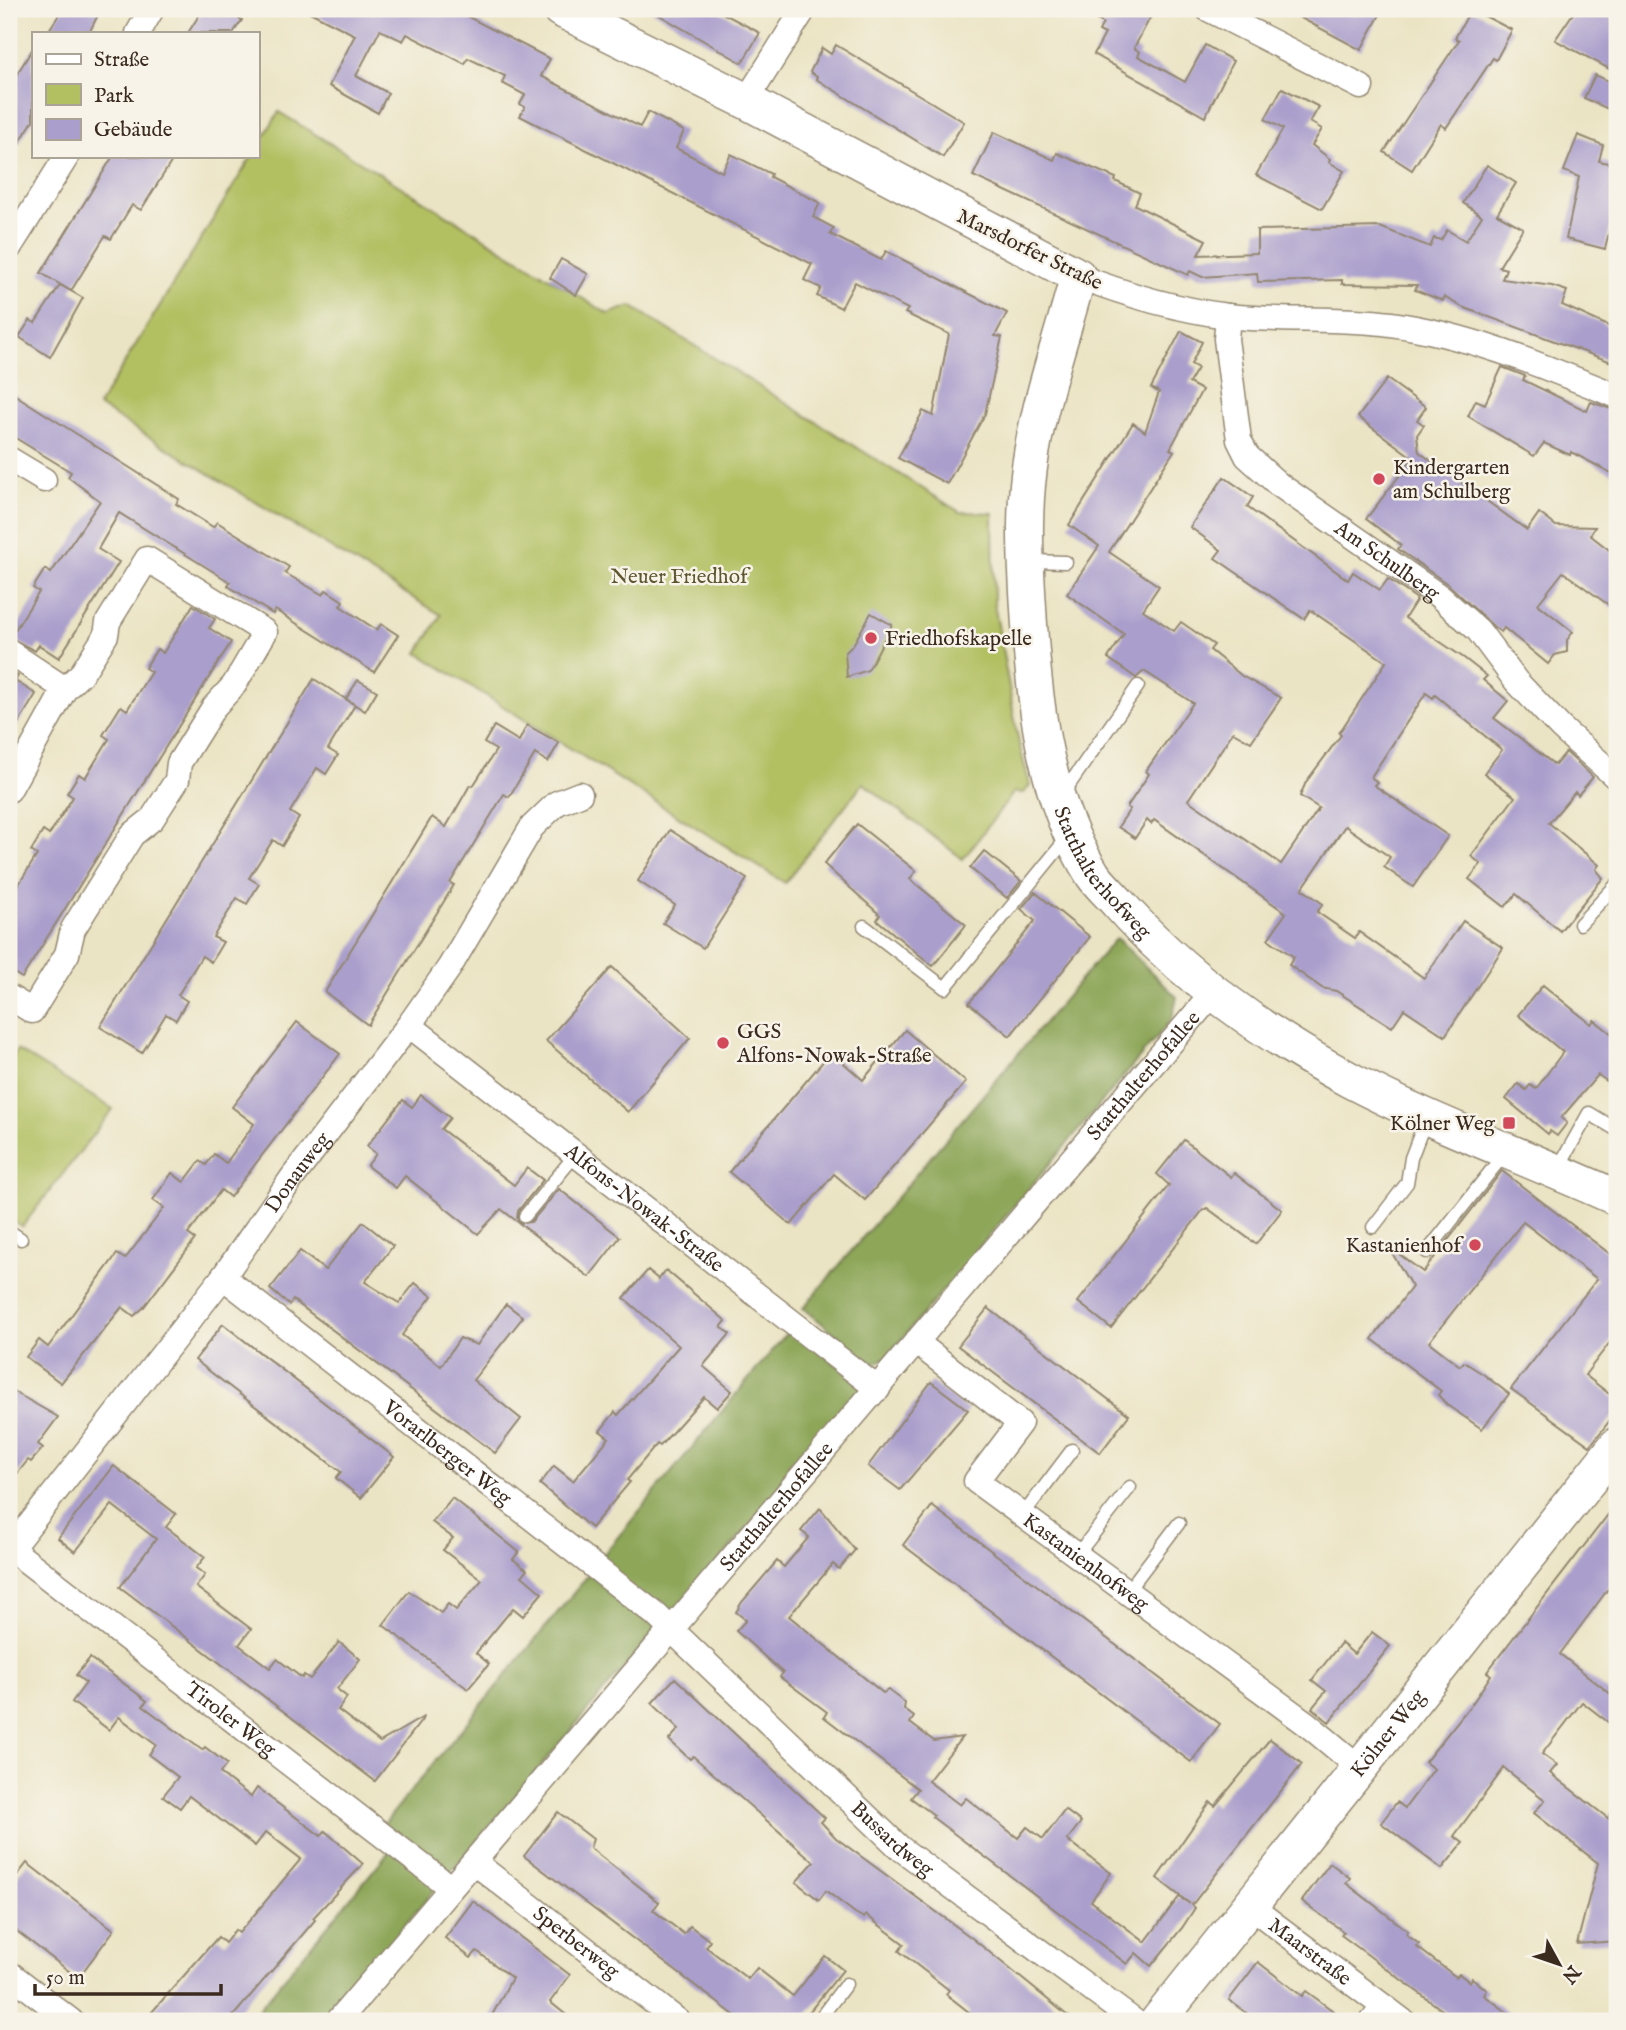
<svg xmlns="http://www.w3.org/2000/svg" width="1626" height="2030" font-family="'IM FELL English',serif">
  <style>
    .green { fill: #b2c062; stroke: #767540; stroke-width: 2 }
    .forest { fill: #8da658; stroke: #64683b; stroke-width: 2 }
    .building { fill: #aa9fcc }
    .lines { fill: none; stroke-linecap: round; stroke-linejoin: round }
    .lane-casing { stroke: #938771; stroke-width: 15 }
    .street-casing { stroke: #938771; stroke-width: 27 }
    .secondary-casing { stroke: #938771; stroke-width: 38 }
    .lane { stroke: #fff; stroke-width: 12 }
    .street { stroke: #fff; stroke-width: 24 }
    .secondary { stroke: #fff; stroke-width: 35 }
    .poi-dot { fill: #d1495b; stroke: #f7f3e8; stroke-width: 2.5 }
    .labels { text-anchor: middle; stroke-width: 5; stroke-linejoin: round; paint-order: stroke }
    .street-label { font-size: 21px; fill: #3b2a1e; stroke: #f7f3e8 }
    .poi-label { font-size: 21px; fill: #3b2a1e; stroke: #f7f3e8; text-anchor: start }
    .park-label { font-size: 21px; fill: #5f5732; stroke: #f7f3e8 }
  </style>
  <rect width="100%" height="100%" fill="#f7f3e8"/>
  <filter id="ink" filterUnits="userSpaceOnUse"><feTurbulence type="fractalNoise" baseFrequency=".0143" numOctaves="2"/><feDisplacementMap in="SourceGraphic" scale="14" xChannelSelector="R" yChannelSelector="G"/><feConvolveMatrix kernelMatrix="1 2 1 2 8 2 1 2 1" color-interpolation-filters="sRGB"/></filter>
  <filter id="wash" filterUnits="userSpaceOnUse"><feTurbulence type="fractalNoise" baseFrequency=".00686" numOctaves="4" result="noise"/><feDisplacementMap in="SourceGraphic" scale="28" xChannelSelector="R" yChannelSelector="G"/><feGaussianBlur stdDeviation="1.57" result="paint"/><feColorMatrix in="noise" values="0 0 0 0 0 0 0 0 0 0 0 0 0 0 0 0 0 1.4 0 .05"/><feComposite in="paint" operator="in"/></filter>
  <g filter="url(#wash)">
    <rect width="100%" height="100%" fill="#ebe4c4"/>
    <g class="green">
      <polygon points="279,112 608,314 631,306 960,512 993,513 994,603 1019,744 1030,785 1024,793 1014,792 963,859 863,783 785,883 418,653 441,615 98,406 252,156 257,156 257,148"/>
      <polygon points="17,1050 113,1109 22,1227 9,1218 9,1062"/>
    </g>
    <g class="forest">
      <polygon points="1116,938 1177,997 1172,1019 886,1358 873,1364 803,1308"/>
      <polygon points="791,1328 866,1389 669,1620 598,1561"/>
      <polygon points="590,1573 658,1628 447,1876 382,1826"/>
      <polygon points="391,1849 438,1886 324,2021 249,2021"/>
    </g>
    <g id="blocks">
      <g class="building">
        <polygon points="63,9 101,9 89,33 47,33"/>
        <polygon points="203,9 224,9 242,20 233,33 188,33"/>
        <polygon points="304,9 453,9 550,59 541,76 640,127 648,112 684,131 676,148 722,172 731,154 771,174 770,177 820,203 813,217 834,228 830,234 881,260 886,251 1007,313 995,336 1002,337 985,414 947,484 898,458 923,411 933,416 949,334 905,313 908,309 855,282 841,308 817,296 821,288 804,280 812,264 520,116 525,107 520,104 525,95 502,83 505,76 468,58 465,64 407,34 403,41 380,30 356,76 388,93 378,113 329,86 355,35"/>
        <polygon points="649,9 715,9 760,33 742,63"/>
        <polygon points="1075,9 1134,9 1150,18 1134,48 1140,52 1138,56 1185,82 1205,45 1233,61 1205,117 1094,54 1105,34 1099,31 1103,23"/>
        <polygon points="1284,9 1383,9 1361,50"/>
        <polygon points="1471,9 1512,30 1496,60 1493,58 1446,128 1441,124 1412,170 1384,152 1459,40 1455,38"/>
        <polygon points="1576,9 1617,9 1617,73 1555,40"/>
        <polygon points="836,45 964,122 943,157 816,79 817,77 810,72 822,48 831,54"/>
        <polygon points="33,48 33,121 9,159 9,87"/>
        <polygon points="1595,75 1617,85 1617,113 1584,98"/>
        <polygon points="1282,88 1319,107 1310,122 1322,129 1312,145 1330,159 1329,162 1344,171 1322,209 1256,175 1283,129 1265,119"/>
        <polygon points="994,132 1054,160 1057,153 1116,178 1115,181 1140,193 1135,205 1206,240 1198,255 1257,253 1257,230 1380,227 1430,247 1434,238 1441,240 1447,230 1466,241 1482,216 1463,203 1487,165 1516,183 1497,214 1523,228 1499,267 1506,269 1502,279 1552,286 1567,291 1562,305 1617,330 1617,364 1462,307 1444,297 1443,301 1415,290 1417,285 1342,284 1342,280 1258,282 1257,273 1202,277 1190,271 1188,275 973,176"/>
        <polygon points="1578,135 1603,145 1599,161 1617,165 1617,200 1605,249 1566,239 1579,177 1564,171"/>
        <polygon points="113,156 175,156 141,210 132,205 111,239 105,236 71,291 41,273"/>
        <polygon points="561,259 588,274 576,295 550,278"/>
        <polygon points="60,285 83,298 50,357 19,337 30,320 35,323"/>
        <polygon points="1181,331 1202,342 1191,364 1198,368 1189,383 1202,390 1170,449 1174,451 1109,552 1159,586 1143,610 1174,631 1181,622 1214,645 1210,650 1242,676 1281,698 1251,742 1233,732 1188,800 1281,864 1319,808 1300,796 1306,782 1341,735 1339,733 1386,662 1310,610 1304,619 1215,558 1221,550 1190,527 1224,477 1253,497 1247,507 1348,580 1353,572 1380,590 1388,579 1417,599 1405,618 1464,658 1487,676 1483,680 1508,701 1494,718 1555,765 1566,752 1593,777 1578,795 1575,792 1549,823 1599,865 1596,869 1603,878 1560,931 1516,894 1505,907 1469,879 1481,864 1471,856 1515,797 1484,773 1502,750 1435,695 1433,698 1426,693 1371,777 1377,782 1374,785 1448,836 1413,887 1384,867 1390,857 1345,826 1302,889 1323,904 1317,912 1355,938 1359,932 1424,978 1463,921 1503,948 1445,1036 1404,1009 1392,1027 1336,991 1322,988 1289,965 1294,957 1268,939 1286,913 1154,820 1151,824 1147,820 1135,838 1118,827 1130,809 1127,807 1149,774 1146,771 1193,703 1144,671 1136,678 1108,658 1124,634 1067,594 1099,546 1069,525 1133,423 1145,432 1159,392 1151,388"/>
        <polygon points="1502,367 1525,376 1523,380 1587,411 1591,402 1617,411 1617,476 1571,452 1570,455 1544,443 1534,456 1468,416 1476,400 1485,404"/>
        <polygon points="1387,379 1426,407 1417,420 1424,425 1417,435 1419,452 1527,530 1539,513 1556,526 1595,527 1590,535 1617,556 1617,611 1563,572 1538,604 1573,632 1567,640 1567,652 1555,655 1548,664 1504,628 1501,632 1494,627 1449,585 1398,549 1401,545 1366,519 1413,458 1358,417"/>
        <polygon points="9,391 179,499 176,504 213,527 217,522 289,567 285,573 323,595 326,590 343,601 340,606 377,630 381,624 398,635 374,672 275,610 273,614 228,586 230,582 119,513 98,549 119,562 59,658 39,645 35,651 9,637 9,626 15,630 39,592 33,588 45,569 51,573 100,501 68,477 71,472 9,434"/>
        <polygon points="193,605 215,619 209,628 231,642 22,978 9,970 9,900 37,855 31,851 43,831 49,835 73,797 67,793 79,774 85,778 109,739 103,735 114,717 121,706 127,710 151,672 145,668 157,649 163,653"/>
        <polygon points="871,613 892,625 868,670 847,677 845,653 853,645"/>
        <polygon points="9,670 18,676 15,681 36,694 9,739"/>
        <polygon points="314,679 355,705 328,749 338,755 326,774 317,768 290,812 299,818 282,846 273,840 249,878 259,884 247,904 237,898 213,937 223,942 211,962 202,956 178,995 187,1001 176,1020 166,1014 142,1053 100,1027"/>
        <polygon points="358,680 377,691 365,711 346,699"/>
        <polygon points="527,725 559,743 548,762 535,754 509,797 504,794 450,883 454,885 368,1025 325,992 432,817 446,827 470,785 473,786 496,750 484,743 494,726 519,741"/>
        <polygon points="857,824 916,871 910,879 966,925 933,966 877,920 880,915 824,864"/>
        <polygon points="670,830 747,879 703,948 663,923 675,905 638,881"/>
        <polygon points="984,851 1021,881 1007,898 970,868"/>
        <polygon points="1035,892 1090,937 1010,1036 969,1003 1035,921 1021,909"/>
        <polygon points="612,967 690,1038 628,1112 546,1041"/>
        <polygon points="1543,985 1591,1024 1594,1020 1617,1038 1617,1088 1598,1075 1561,1118 1567,1123 1557,1136 1550,1131 1548,1134 1506,1099 1518,1084 1526,1090 1530,1085 1536,1089 1563,1052 1518,1015"/>
        <polygon points="297,1022 340,1054 230,1197 221,1190 188,1234 195,1239 188,1249 143,1308 134,1316 122,1307 61,1383 26,1357 39,1340 48,1347 117,1254 125,1259 164,1208 153,1200 172,1173 184,1182 200,1161 206,1165 214,1154 226,1163 254,1124 232,1107"/>
        <polygon points="905,1030 966,1082 865,1200 834,1174 791,1225 729,1172 831,1052 863,1080"/>
        <polygon points="421,1095 450,1118 441,1129 514,1185 527,1168 543,1180 518,1211 517,1218 520,1223 531,1222 559,1189 620,1237 589,1277 501,1209 478,1234 405,1176 396,1188 367,1166 376,1154 367,1146 403,1100 412,1107"/>
        <polygon points="1184,1140 1231,1177 1234,1173 1282,1210 1256,1244 1207,1208 1203,1210 1111,1328 1078,1302 1169,1185 1157,1174"/>
        <polygon points="1502,1171 1614,1257 1617,1253 1617,1333 1585,1375 1617,1400 1617,1411 1590,1446 1511,1389 1597,1279 1523,1222 1429,1342 1460,1366 1464,1362 1483,1374 1509,1394 1482,1429 1447,1405 1438,1395 1441,1391 1372,1339 1412,1287 1388,1246 1423,1272"/>
        <polygon points="363,1222 393,1246 365,1282 399,1303 415,1283 432,1296 402,1335 441,1366 460,1338 477,1345 506,1304 523,1317 473,1380 521,1419 495,1453 293,1300 289,1305 270,1289 300,1251 325,1270"/>
        <polygon points="648,1270 659,1279 666,1270 726,1321 721,1327 730,1334 703,1366 732,1391 717,1408 704,1397 660,1446 657,1444 627,1480 630,1482 591,1528 540,1484 554,1466 573,1481 609,1438 600,1431 615,1412 618,1415 679,1346 624,1298"/>
        <polygon points="988,1308 1129,1415 1100,1453 958,1346"/>
        <polygon points="223,1324 394,1457 361,1498 336,1478 341,1472 195,1360"/>
        <polygon points="931,1382 968,1410 900,1490 868,1466"/>
        <polygon points="9,1389 58,1417 38,1444 43,1448 31,1462 28,1460 9,1484"/>
        <polygon points="114,1466 176,1514 166,1527 205,1557 196,1568 205,1575 196,1587 251,1629 239,1645 270,1668 277,1659 302,1678 304,1675 310,1679 339,1642 360,1659 337,1689 347,1697 338,1710 380,1742 425,1716 375,1781 120,1587 156,1539 112,1505 75,1552 58,1538"/>
        <polygon points="452,1498 519,1552 513,1559 527,1570 522,1576 542,1593 523,1616 513,1608 476,1653 489,1664 468,1689 383,1625 409,1591 441,1613 448,1604 456,1610 482,1580 443,1550 453,1538 432,1522"/>
        <polygon points="1617,1503 1617,1577 1560,1654 1617,1699 1617,1729 1582,1702 1542,1754 1557,1765 1550,1773 1609,1819 1610,1814 1617,1815 1617,1941 1577,1944 1598,1863 1534,1813 1545,1800 1504,1768 1454,1836 1463,1843 1442,1869 1381,1823 1397,1802 1405,1808 1434,1769 1425,1762 1474,1701 1491,1675 1487,1672"/>
        <polygon points="932,1506 1220,1724 1191,1762 903,1545"/>
        <polygon points="820,1508 855,1550 839,1569 833,1564 789,1616 883,1693 888,1690 905,1703 904,1709 914,1717 910,1723 934,1741 962,1737 928,1781 960,1805 966,1798 1018,1838 1027,1827 1043,1839 1065,1810 1081,1822 1067,1840 1111,1873 1091,1901 1145,1942 1179,1897 1190,1904 1157,1878 1210,1802 1215,1806 1270,1739 1302,1764 1192,1905 1195,1908 1182,1928 1151,1966 1136,1953 1127,1964 932,1817 934,1815 911,1798 918,1789 824,1717 827,1712 780,1677 783,1673 736,1631 746,1620 736,1612 742,1602 777,1561 784,1567 809,1537 801,1531"/>
        <polygon points="1372,1632 1390,1646 1329,1722 1312,1708 1326,1691 1312,1680 1341,1643 1354,1654"/>
        <polygon points="90,1658 147,1701 143,1706 202,1750 205,1747 227,1764 220,1773 251,1797 257,1788 321,1836 325,1831 363,1864 313,1918 315,1920 229,2021 144,2021 218,1937 225,1943 235,1930 239,1933 301,1859 266,1832 255,1846 189,1796 180,1808 163,1796 178,1777 149,1755 156,1745 119,1717 109,1730 72,1702 86,1683 76,1675"/>
        <polygon points="675,1678 825,1818 821,1822 836,1838 972,1938 1074,2021 964,2021 970,2013 946,1994 949,1990 899,1951 904,1944 866,1915 864,1918 855,1913 826,1891 819,1900 796,1882 814,1862 693,1756 690,1759 669,1740 679,1729 652,1703"/>
        <polygon points="558,1812 593,1839 590,1848 659,1902 653,1910 684,1934 690,1926 710,1941 706,1947 748,1979 757,1968 793,1996 825,1956 843,1970 802,2021 742,2021 524,1856"/>
        <polygon points="27,1863 114,1930 78,1978 9,1925 9,1886"/>
        <polygon points="1330,1863 1350,1878 1346,1883 1408,1931 1406,1934 1419,1944 1417,1947 1456,1977 1459,1974 1470,1982 1472,1978 1487,1990 1484,1995 1519,2021 1457,2021 1341,1935 1344,1932 1302,1901"/>
        <polygon points="473,1901 570,1975 550,2002 574,2021 489,2021 512,1978 477,1951 471,1958 445,1938"/>
        <polygon points="1258,1962 1302,1996 1306,1991 1347,2021 1257,2021 1229,2000"/>
      </g>
    </g>
  </g>
  <g filter="url(#ink)">
    <use href="#blocks" fill-opacity="0" stroke="#938771" stroke-width="2"/>
    <g class="lines">
      <g class="lane-casing">
        <g id="lane">
          <polyline points="1030,561 1066,562"/>
          <polyline points="1062,795 1138,686"/>
          <polyline points="1580,924 1617,884"/>
          <polyline points="864,926 945,988 1068,837"/>
          <polyline points="1557,1170 1589,1113 1617,1130"/>
          <polyline points="525,1216 576,1154"/>
          <polyline points="1373,1227 1407,1183 1411,1158 1426,1119"/>
          <polyline points="9,1231 21,1239"/>
          <polyline points="1427,1252 1505,1153"/>
          <polyline points="1022,1516 1072,1450"/>
          <polyline points="1076,1556 1130,1487"/>
          <polyline points="1126,1593 1179,1523"/>
          <polyline points="818,2021 846,1984"/>
          <polyline points="1365,2021 1379,2003"/>
        </g>
      </g>
      <g class="street-casing">
        <g id="street">
          <polyline points="1208,9 1361,87"/>
          <polyline points="138,33 152,9"/>
          <polyline points="746,101 804,9"/>
          <polyline points="9,248 67,156"/>
          <path d="M1078 276C1127 295 1175 309 1227 316 1281 322 1336 317 1391 324 1470 335 1543 366 1617 396"/>
          <path id="s1" d="M1228 316 1226 339 1239 440 1247 456 1278 484 1439 596 1478 630 1516 681 1561 728 1617 778"/>
          <polyline points="9,459 44,480"/>
          <polyline points="9,652 65,689"/>
          <polyline points="9,790 65,689 82,673 106,635 108,622 147,559 265,632 234,685 214,707 179,763 177,780 152,819 132,835 73,929 67,954 32,1011 9,997"/>
          <path id="s2" d="M409 1025 878 1389"/>
          <path id="s3" d="M223 1277 655 1614 900 1848 1134 2021"/>
          <path id="s4" d="M916 1342 1020 1423 976 1481 1307 1724 1360 1768"/>
          <path id="s5" d="M11 1549 451 1888"/>
          <path id="s6" d="M9 1551 223 1277 292 1178 409 1025 449 968 532 827 557 803 580 794"/>
          <path id="s7" d="M474 1862 678 2021"/>
          <path id="s8" d="M1251 1907 1403 2021"/>
          <polyline points="9,1973 71,2021"/>
          <path id="s9" d="M338 2021 1215 991"/>
        </g>
      </g>
      <g class="secondary-casing">
        <g id="secondary">
          <path id="s10" d="M560 9 746 101 1078 276C1063 334 1042 392 1032 451 1023 501 1025 549 1028 600 1033 693 1042 795 1093 875 1100 885 1110 894 1118 903 1181 975 1266 1035 1350 1080 1436 1125 1529 1158 1617 1198"/>
          <path id="s11" d="M1158 2021 1617 1445"/>
        </g>
      </g>
      <use href="#lane" class="lane"/>
      <use href="#street" class="street"/>
      <use href="#secondary" class="secondary"/>
    </g>
  </g>
  <g class="poi-dot">
    <circle cx="1379" cy="479" r="7"/>
    <circle cx="871" cy="638" r="7"/>
    <circle cx="723" cy="1043" r="7"/>
    <rect x="1502" y="1116" width="14" height="14" rx="3.5"/>
    <circle cx="1475" cy="1245" r="7"/>
  </g>
  <g class="labels">
    <g class="street-label">
      <text transform="translate(1030 249) rotate(26)" y="7">Marsdorfer Straße</text>
      <text dy="7" stroke="none"><textPath href="#s1" startOffset="318">Am Schulberg</textPath></text>
      <text dy="7" stroke="none"><textPath href="#s10" startOffset="1202">Statthalterhofweg</textPath></text>
      <text dy="7" stroke="none"><textPath href="#s9" startOffset="1242">Statthalterhofallee</textPath></text>
      <text dy="7" stroke="none"><textPath href="#s6" startOffset="476">Donauweg</textPath></text>
      <text dy="7" stroke="none"><textPath href="#s2" startOffset="298">Alfons-Nowak-Straße</textPath></text>
      <text dy="7" stroke="none"><textPath href="#s3" startOffset="285">Vorarlberger Weg</textPath></text>
      <text dy="7" stroke="none"><textPath href="#s9" startOffset="676">Statthalterhofallee</textPath></text>
      <text dy="7" stroke="none"><textPath href="#s4" startOffset="341">Kastanienhofweg</textPath></text>
      <text dy="7" stroke="none"><textPath href="#s5" startOffset="278">Tiroler Weg</textPath></text>
      <text dy="7" stroke="none"><textPath href="#s11" startOffset="368">Kölner Weg</textPath></text>
      <text dy="7" stroke="none"><textPath href="#s3" startOffset="875">Bussardweg</textPath></text>
      <text dy="7" stroke="none"><textPath href="#s7" startOffset="130">Sperberweg</textPath></text>
      <text dy="7" stroke="none"><textPath href="#s8" startOffset="74">Maarstraße</textPath></text>
    </g>
    <g class="poi-label">
      <text x="1393" y="474">Kindergarten<tspan x="1393" dy="24">am Schulberg</tspan></text>
      <text x="885" y="645">Friedhofskapelle</text>
      <text x="737" y="1038">GGS<tspan x="737" dy="24">Alfons-Nowak-Straße</tspan></text>
      <text x="1495" y="1130" text-anchor="end">Kölner Weg</text>
      <text x="1461" y="1252" text-anchor="end">Kastanienhof</text>
    </g>
    <g class="park-label">
      <text x="679" y="583">Neuer Friedhof</text>
    </g>
  </g>
  <rect width="1626" height="2030" fill="none" stroke="#f7f3e8" stroke-width="35"/>
  <rect x="32" y="32" width="228" height="126" fill="#f7f3e8" stroke="#aca397" stroke-width="2"/>
  <rect x="46" y="54" width="35" height="10" fill="#ffffff" stroke="#aca397" stroke-width="2"/>
  <text x="94" y="66" font-size="21" fill="#3b2a1e">Straße</text>
  <rect x="46" y="84" width="35" height="21" fill="#b2c062" stroke="#aca397" stroke-width="2"/>
  <text x="94" y="102" font-size="21" fill="#3b2a1e">Park</text>
  <rect x="46" y="119" width="35" height="21" fill="#aa9fcc" stroke="#aca397" stroke-width="2"/>
  <text x="94" y="136" font-size="21" fill="#3b2a1e">Gebäude</text>
  <g transform="translate(1559 1964) rotate(130)" stroke="#f7f3e8" stroke-width="5" paint-order="stroke">
  <path d="M0-5L12 26L0 18L-12 26Z" fill="#3b2a1e"/>
  <text y="-10" font-size="19" font-weight="bold" text-anchor="middle" fill="#3b2a1e">N</text>
  </g>
  <path d="M35 1984v10h186v-10" fill="none" stroke="#3b2a1e" stroke-width="3.5"/>
  <text x="46" y="1984" font-size="21" fill="#3b2a1e" stroke="#f7f3e8" stroke-width="5" paint-order="stroke">50 m</text>
</svg>
